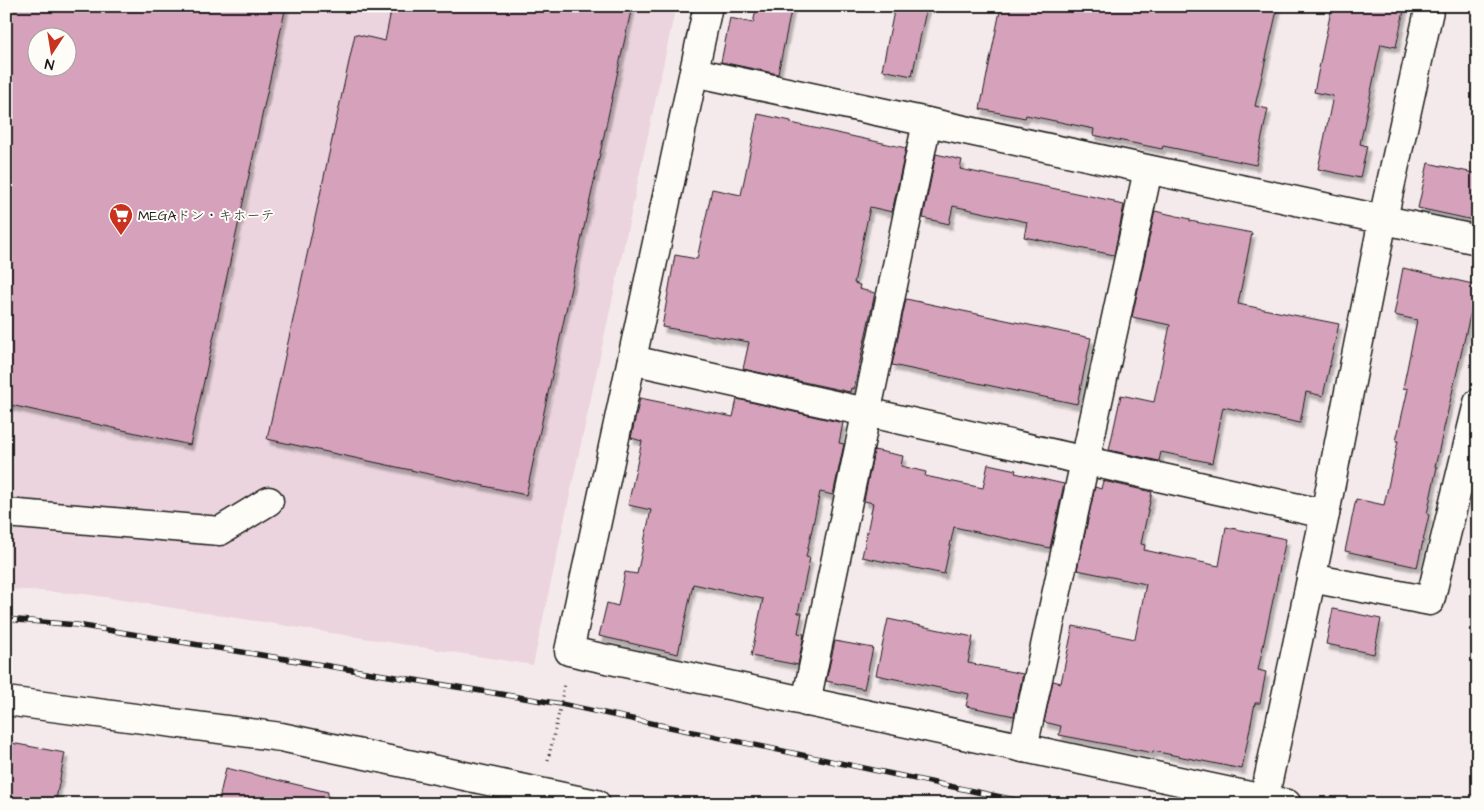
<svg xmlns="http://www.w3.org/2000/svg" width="1484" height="810" font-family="'Architects Daughter','Klee One',sans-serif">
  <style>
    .built { fill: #ebd4dd; fill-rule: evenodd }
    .building { fill: #d5a1bb; stroke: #1c1c1c; fill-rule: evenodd; filter: url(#shadow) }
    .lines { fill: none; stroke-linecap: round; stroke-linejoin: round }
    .minor-casing { stroke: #1c1c1c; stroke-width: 31 }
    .path { stroke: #1c1c1c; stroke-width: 3; stroke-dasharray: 1 4; stroke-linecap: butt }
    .minor { stroke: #fdfcf7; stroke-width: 28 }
    .rail-casing { stroke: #1c1c1c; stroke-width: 5.5 }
    .rail { stroke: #fdfcf7; stroke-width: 4; stroke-dasharray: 11; stroke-linecap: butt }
    .labels { text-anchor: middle; stroke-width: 4; stroke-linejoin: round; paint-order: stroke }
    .poi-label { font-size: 14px; fill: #1c1c1c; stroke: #fdfcf7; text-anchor: start }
  </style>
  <defs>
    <filter id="shadow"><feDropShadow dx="3" dy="5.5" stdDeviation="1" flood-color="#0004"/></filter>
  </defs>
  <rect width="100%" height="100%" fill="#f5eaeb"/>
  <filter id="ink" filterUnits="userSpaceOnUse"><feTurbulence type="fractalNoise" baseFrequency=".02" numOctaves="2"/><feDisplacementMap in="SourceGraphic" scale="10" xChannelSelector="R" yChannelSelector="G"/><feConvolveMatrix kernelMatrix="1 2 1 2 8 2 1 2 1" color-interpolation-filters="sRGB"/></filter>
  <g filter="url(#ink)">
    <path class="built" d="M6 6H676L533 665 85 594 6 589ZM38 38H68V68H38Z"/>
    <g class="building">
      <path d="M6 6H286L190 445 6 404ZM38 38H68V68H38Z"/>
      <polygon points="392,6 632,6 526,495 267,439 355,34 385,41"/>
      <polygon points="757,6 792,6 778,74 721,62 730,18 753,23"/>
      <polygon points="895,6 927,6 912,76 882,70"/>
      <polygon points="1001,6 1278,6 1255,106 1268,109 1256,165 1163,146 1162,149 1093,135 1094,129 1026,115 1025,118 980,109"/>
      <polygon points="1332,6 1405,6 1396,47 1381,44 1360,144 1367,146 1360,178 1318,169 1333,96 1314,92"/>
      <polygon points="758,114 791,121 791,123 906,148 892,212 870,207 854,283 860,285 859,289 875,293 854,389 851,388 850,392 743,369 749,342 662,327 675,255 697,259 712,189 741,195"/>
      <polygon points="936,154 962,160 960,169 1114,201 1114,203 1124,205 1114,255 1024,237 1027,222 953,206 949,224 923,218"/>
      <polygon points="1428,163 1478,174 1478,221 1418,208"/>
      <polygon points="1155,211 1190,219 1190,221 1252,233 1238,304 1339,324 1323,396 1306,392 1300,423 1223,407 1212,463 1161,452 1159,461 1109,450 1121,395 1154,402 1170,325 1132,317"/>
      <polygon points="1403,268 1477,285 1435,467 1437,467 1427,514 1429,515 1417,567 1345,551 1356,499 1384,505 1398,441 1396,441 1408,389 1403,388 1417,320 1394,315"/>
      <polygon points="906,299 1091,338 1077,404 892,365"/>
      <polygon points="640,398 733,417 737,399 843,423 839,443 844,444 833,495 820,492 806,557 810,558 798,613 802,613 798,633 804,634 798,665 751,656 763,599 693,584 678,654 599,636 607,603 618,606 625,572 637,574 651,510 628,505 642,441 631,438"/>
      <polygon points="874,450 903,456 901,466 926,472 925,476 983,488 988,464 1016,470 1015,473 1064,484 1050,548 954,527 944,574 862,557 873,503 864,501"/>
      <polygon points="1103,481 1152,492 1141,544 1145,545 1144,550 1219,566 1226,527 1286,539 1258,670 1266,672 1260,703 1255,703 1242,769 1153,751 1153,753 1059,735 1061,726 1044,722 1053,681 1061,683 1073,626 1135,639 1146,584 1077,570 1095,487 1101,489"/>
      <polygon points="1333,609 1381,619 1374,654 1326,644"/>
      <polygon points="888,619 973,637 968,663 1023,674 1014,716 966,706 969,694 876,675"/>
      <polygon points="835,641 873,648 864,689 826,681"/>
      <polygon points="6,742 65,753 55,804 6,804"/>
      <polygon points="226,768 328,792 327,804 218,804"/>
    </g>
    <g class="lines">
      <g class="minor-casing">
        <g id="minor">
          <polyline points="708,6 569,651 1287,804"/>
          <polyline points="694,72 1478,240"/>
          <polyline points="632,360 1325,514"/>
          <polyline points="6,513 220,531 269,501"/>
          <polyline points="1311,578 1430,601 1478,403"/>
          <polyline points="6,701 281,737 596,804"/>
          <polyline points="806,702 927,122"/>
          <polyline points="1023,748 1148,170"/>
          <polyline points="1263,804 1325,514 1383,219 1430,6"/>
        </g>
      </g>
      <polyline class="path" points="548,760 561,704 564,683"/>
      <use href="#minor" class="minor"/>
      <g class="rail-casing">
        <polyline id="rail" points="6,619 77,625 561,704 1034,804"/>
      </g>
      <use href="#rail" class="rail"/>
    </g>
  </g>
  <defs>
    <g id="supermarket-pin" transform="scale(1.25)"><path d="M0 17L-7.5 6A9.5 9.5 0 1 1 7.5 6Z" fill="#c8321e" stroke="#fdfcf7"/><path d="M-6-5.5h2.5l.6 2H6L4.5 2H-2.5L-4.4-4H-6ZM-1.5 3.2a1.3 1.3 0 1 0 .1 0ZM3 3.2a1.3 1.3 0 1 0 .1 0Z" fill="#fff"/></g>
  </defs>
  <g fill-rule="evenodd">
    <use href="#supermarket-pin" x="121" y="215"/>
  </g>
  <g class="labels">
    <g class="poi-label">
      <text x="138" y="220">MEGAドン・キホーテ</text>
    </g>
  </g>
  <rect width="1484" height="810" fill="none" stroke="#fdfcf7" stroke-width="25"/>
  <rect x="12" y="12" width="1459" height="785" fill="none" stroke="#1c1c1c" stroke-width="2" filter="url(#ink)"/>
  <g transform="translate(52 52) rotate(192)"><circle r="24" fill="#fdfcf7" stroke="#a3a29f"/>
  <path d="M0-4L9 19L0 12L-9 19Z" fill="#c8321e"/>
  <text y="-8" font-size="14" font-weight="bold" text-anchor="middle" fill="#1c1c1c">N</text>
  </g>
</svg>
